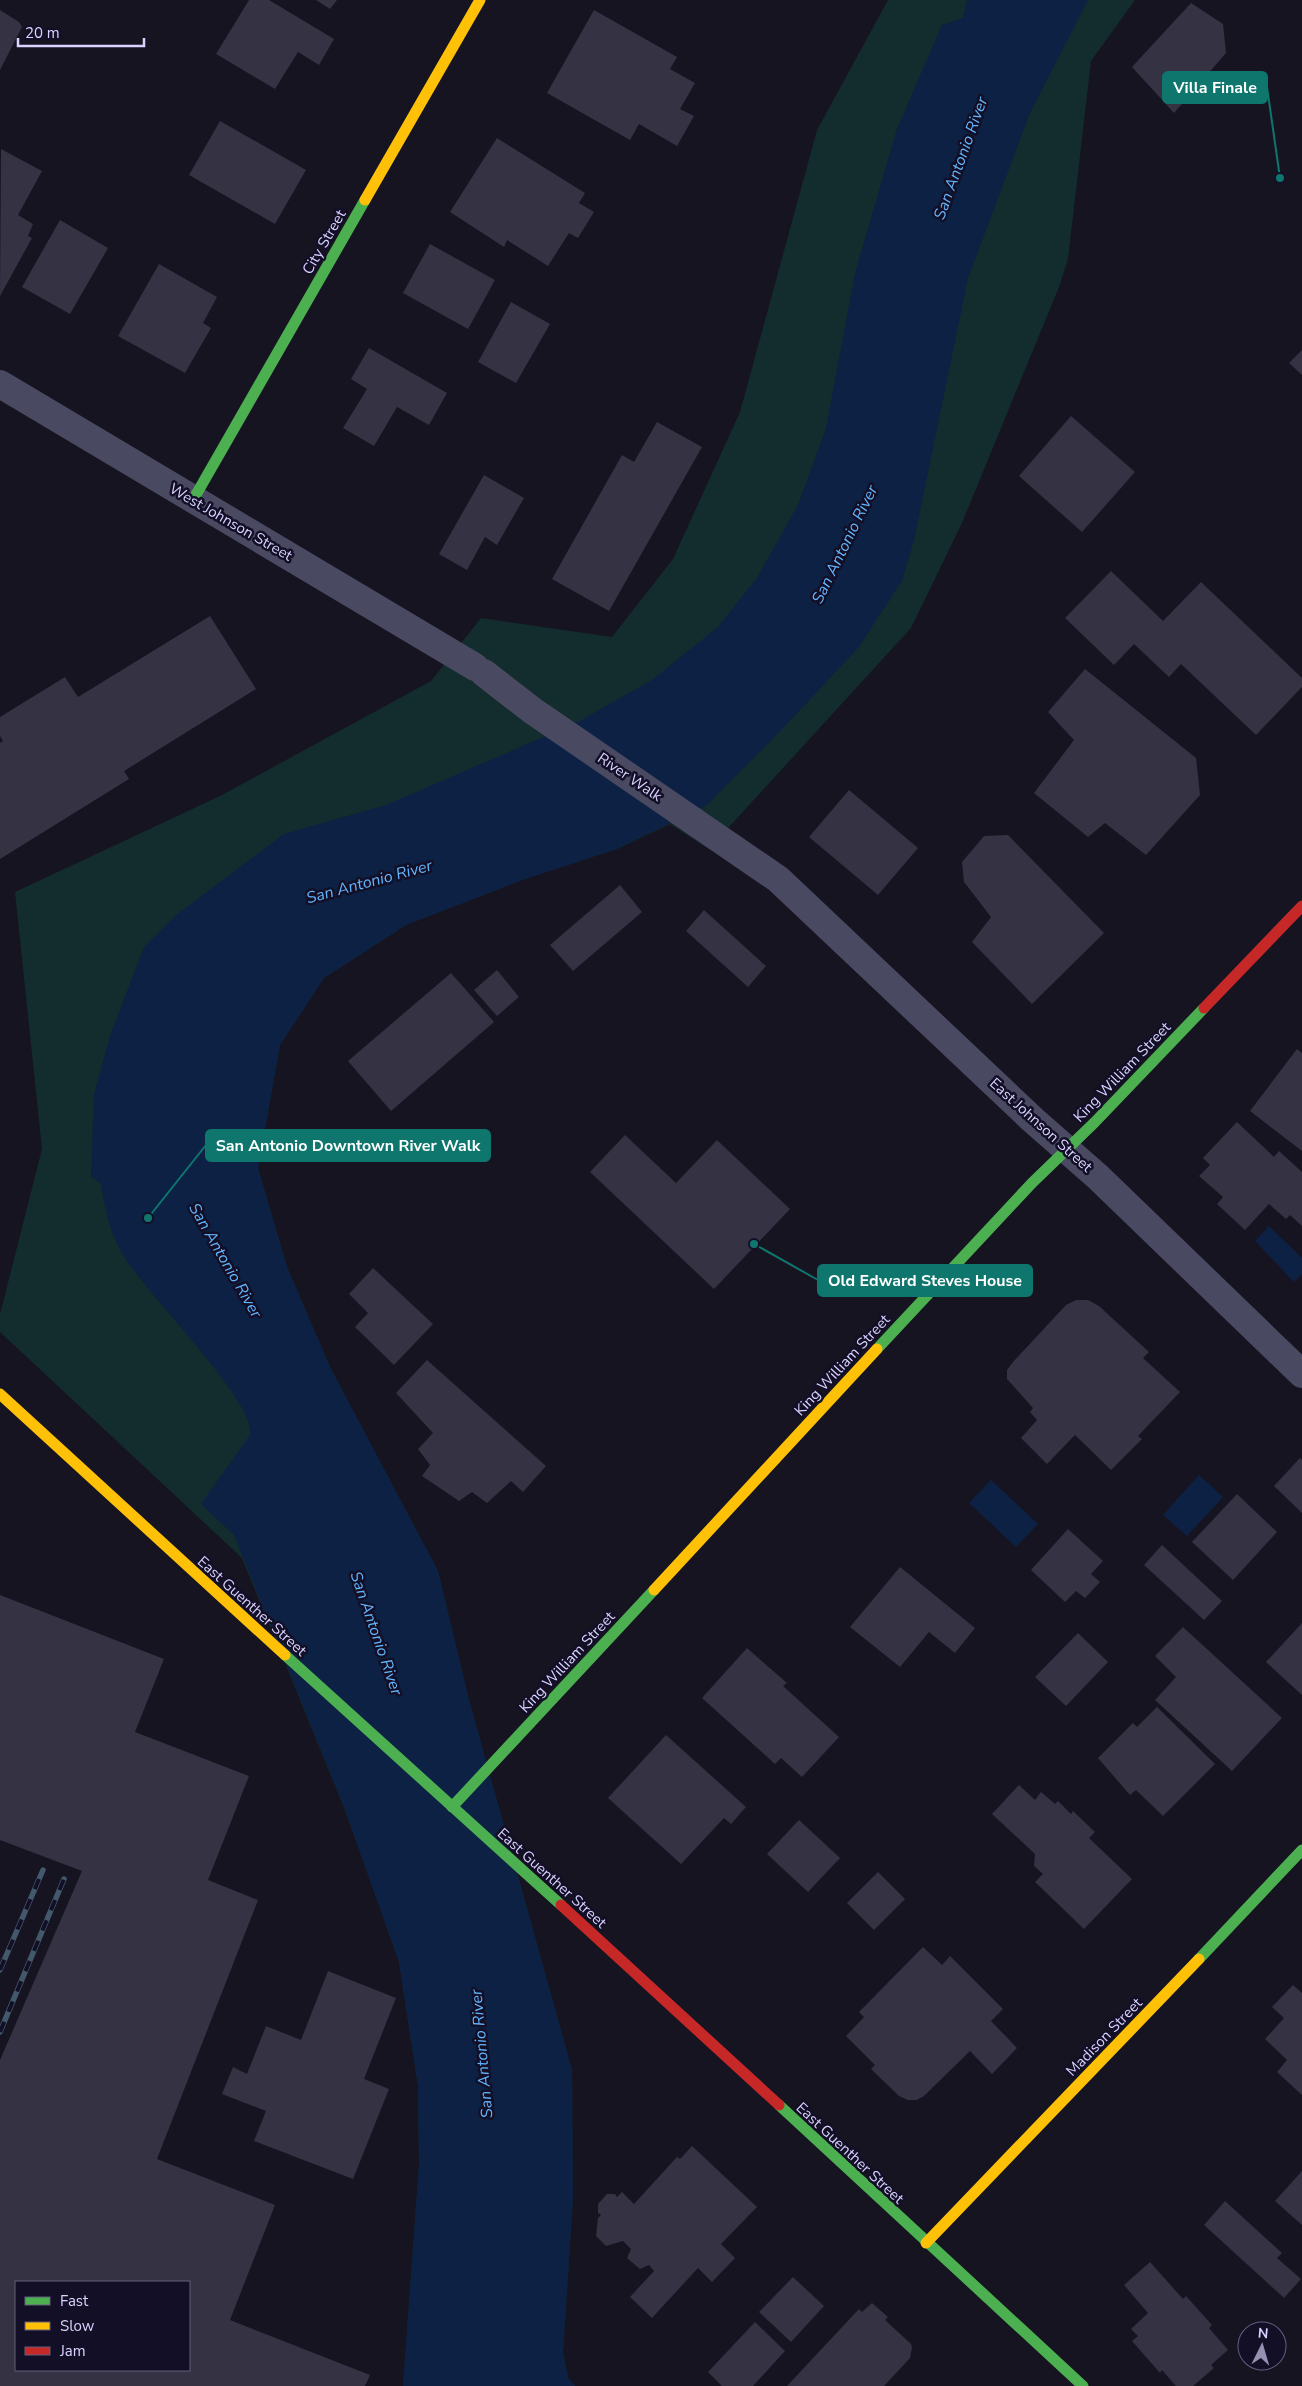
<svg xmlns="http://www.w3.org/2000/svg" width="1302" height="2386" font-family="'Nunito Sans',sans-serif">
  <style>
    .green { fill: #132c2d }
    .water { fill: #0d2144 }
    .building { fill: #343243; fill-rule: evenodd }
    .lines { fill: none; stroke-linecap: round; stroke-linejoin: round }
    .street { stroke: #4a4962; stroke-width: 28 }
    .fast { stroke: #4caf50; stroke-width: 11 }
    .slow { stroke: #ffc107; stroke-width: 11 }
    .jam { stroke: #c62828; stroke-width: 11 }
    .rail-casing { stroke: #43596b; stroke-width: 5.5 }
    .rail { stroke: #130f26; stroke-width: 4; stroke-dasharray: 11; stroke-linecap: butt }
    .labels { text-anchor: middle; stroke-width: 5; stroke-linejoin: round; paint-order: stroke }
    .street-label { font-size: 15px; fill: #d9d4ff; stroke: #130f26 }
    .water-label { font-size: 16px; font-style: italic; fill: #62b6ff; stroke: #130f26 }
    .leader { fill: none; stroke: #0f766e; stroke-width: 2 }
    .callout-dot { fill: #0f766e; stroke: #130f26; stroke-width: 2 }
    .callout { fill: #0f766e; stroke: #0f766e; stroke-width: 2 }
    .callout-label { font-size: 16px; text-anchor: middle; font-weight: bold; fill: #fff }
  </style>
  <rect width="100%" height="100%" fill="#161421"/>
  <polygon class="green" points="888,0 1135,0 1091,61 1068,259 1059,287 962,523 911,628 709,849 670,824 617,849 522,880 406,925 324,978 280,1045 258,1168 287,1267 330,1367 438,1571 469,1700 572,2070 573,2197 563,2352 568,2378 575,2386 403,2386 419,2165 418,2086 399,1962 345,1810 242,1558 0,1332 0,1314 42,1149 15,892 220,796 431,681 481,618 612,637 673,559 740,412 817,130"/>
  <g class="water">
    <path d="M967 0H1088L1030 113 968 278 914 540 902 581 858 648 785 726 707 805 617 849 522 880 406 925 324 978 280 1045 258 1168 287 1267 330 1367 438 1571 469 1700 572 2070 573 2197 563 2352 568 2378 575 2386H403L419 2165 418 2086 399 1962 345 1810 234 1535 201 1504 250 1435C258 1403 141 1289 122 1253 109 1231 105 1209 101 1184L91 1176 94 1094 111 1033 144 947 175 916 284 834 386 805 578 722 652 680 718 627 757 578 798 505 826 428 855 273 897 129 942 25 963 18Z"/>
    <polygon points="1269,1226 1302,1258 1302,1274 1294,1282 1255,1241"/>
    <polygon points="1199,1475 1223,1497 1187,1536 1163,1515"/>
    <polygon points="991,1480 1038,1524 1016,1547 969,1503"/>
  </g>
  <g class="building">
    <polygon points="249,0 269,0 334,39 319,65 298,52 275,89 216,54"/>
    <polygon points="316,0 337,0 330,9"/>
    <polygon points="1191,3 1223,24 1226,53 1174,113 1132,67"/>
    <polygon points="0,10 19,22 22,27 0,70"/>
    <polygon points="594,10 677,57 670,69 695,83 680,109 694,116 677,146 639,124 630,140 547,93"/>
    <polygon points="220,121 306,170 275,224 189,175"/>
    <polygon points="497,138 585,193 579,203 594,212 578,238 569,233 548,266 507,240 504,247 450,212"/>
    <polygon points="1,149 42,171 18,215 33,224 28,236 32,238 0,296"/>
    <polygon points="60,220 108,248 70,314 22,287"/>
    <polygon points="430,244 495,280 468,329 403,293"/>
    <polygon points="159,264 217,297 203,323 211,328 185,373 118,336"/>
    <polygon points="511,302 550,324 516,383 478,362"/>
    <polygon points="369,348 447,393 429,425 397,407 374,446 343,428 367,389 351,379"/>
    <polygon points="1302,350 1302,375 1289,363"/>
    <polygon points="1071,416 1135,472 1082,532 1019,476"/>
    <polygon points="657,422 702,447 609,611 552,579 622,455 634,462"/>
    <polygon points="484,475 524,498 497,545 485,537 467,570 439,554"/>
    <polygon points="1111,571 1163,621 1201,582 1302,678 1302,687 1256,735 1181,664 1169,677 1134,644 1114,665 1065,618"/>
    <polygon points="210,616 256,689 124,771 129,779 0,859 0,743 3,741 0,736 0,717 65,677 78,697"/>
    <polygon points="1085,669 1196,758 1200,795 1146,855 1105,823 1088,837 1034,793 1074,740 1048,712"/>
    <polygon points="849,790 918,848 878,895 809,837"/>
    <polygon points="1008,835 1104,933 1032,1004 972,942 991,917 964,882 962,862 984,836"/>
    <polygon points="620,885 642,912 573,971 550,945"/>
    <polygon points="704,910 766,966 748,987 686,931"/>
    <polygon points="497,970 519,997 497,1016 474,990"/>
    <polygon points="451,973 494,1022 391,1111 348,1061"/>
    <polygon points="1297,1049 1302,1053 1302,1151 1250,1111"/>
    <polygon points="1237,1122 1274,1157 1279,1151 1302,1172 1302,1226 1290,1215 1286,1219 1269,1204 1245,1230 1217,1204 1223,1197 1199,1176 1210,1165 1203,1158"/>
    <polygon points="625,1135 676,1183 717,1140 790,1209 714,1289 590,1172"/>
    <polygon points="373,1268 433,1324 394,1365 355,1327 368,1313 349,1294"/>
    <polygon points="1076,1300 1088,1300 1099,1306 1149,1352 1143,1358 1180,1392 1138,1436 1142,1439 1111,1470 1075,1435 1047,1464 1021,1438 1037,1420 1030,1412 1033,1408 1007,1379 1007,1370 1013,1362 1066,1305"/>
    <polygon points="427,1360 546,1466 523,1492 511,1481 487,1503 472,1492 459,1501 422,1476 430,1465 418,1449 433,1433 396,1393"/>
    <polygon points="1300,1458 1302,1460 1302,1513 1274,1486"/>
    <polygon points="1237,1494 1277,1532 1233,1580 1192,1542"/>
    <polygon points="1068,1529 1103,1561 1091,1574 1100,1582 1085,1598 1076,1591 1065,1602 1031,1570"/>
    <polygon points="1162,1545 1222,1601 1204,1620 1144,1565"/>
    <polygon points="900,1567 975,1628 955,1653 929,1632 900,1667 850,1627"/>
    <path d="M0 1595 164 1659 135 1732 249 1776 208 1880 258 1900 157 2159 275 2205 230 2320 370 2375 365 2386H0V2060L82 1871 0 1840ZM16 2282H189V2370H16Z"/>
    <polygon points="1302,1623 1302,1695 1266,1662"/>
    <polygon points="1183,1627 1282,1718 1232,1771 1155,1700 1176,1677 1155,1656"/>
    <polygon points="1078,1633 1108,1662 1066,1706 1035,1677"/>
    <polygon points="747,1648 787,1683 783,1686 839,1737 802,1777 781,1758 775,1764 702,1698"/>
    <polygon points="1157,1707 1215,1764 1163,1816 1136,1790 1130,1795 1098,1758 1133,1723 1137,1727"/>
    <polygon points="666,1735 746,1807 731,1824 724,1818 681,1864 608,1798"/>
    <polygon points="1019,1785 1035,1800 1041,1792 1055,1804 1058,1801 1071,1814 1073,1811 1095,1832 1089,1838 1132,1879 1084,1929 1035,1882 1043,1874 1034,1866 1035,1854 992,1814"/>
    <polygon points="799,1820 840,1858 808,1892 767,1854"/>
    <polygon points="878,1872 905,1899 874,1930 847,1903"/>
    <polygon points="923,1947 942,1965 950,1956 1003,2009 991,2021 1017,2048 992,2074 970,2051 924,2096 917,2100 908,2100 899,2096 871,2069 875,2065 846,2036 864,2017 859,2012"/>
    <polygon points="328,1971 396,1998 364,2079 389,2089 353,2179 254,2141 266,2111 222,2094 233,2067 247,2074 266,2026 301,2040"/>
    <polygon points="1293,1985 1302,1993 1302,2095 1277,2072 1287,2060 1265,2039 1284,2018 1272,2007"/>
    <polygon points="692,2146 757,2207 721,2244 735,2258 712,2282 698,2268 652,2318 630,2297 654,2271 649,2265 640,2269 627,2258 631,2249 623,2241 606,2246 596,2236 598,2218 601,2215 598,2213 598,2204 607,2194 615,2194 617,2197 622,2192 634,2204 677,2157 680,2159"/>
    <polygon points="1302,2171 1302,2225 1275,2201"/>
    <polygon points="1225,2201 1282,2253 1277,2258 1301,2279 1284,2298 1204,2225"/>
    <polygon points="1150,2262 1183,2299 1186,2296 1212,2325 1209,2328 1228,2350 1211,2365 1214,2368 1193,2386 1176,2386 1162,2370 1160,2373 1132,2341 1138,2336 1131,2329 1148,2313 1124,2285"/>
    <polygon points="793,2277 824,2306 791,2342 759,2312"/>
    <polygon points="872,2303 888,2317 885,2320 911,2344 912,2347 910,2358 884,2386 787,2386 859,2309 862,2312"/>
    <polygon points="755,2322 785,2351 753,2386 722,2386 708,2372"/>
  </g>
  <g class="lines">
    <g class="street">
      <polyline points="0,384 475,667"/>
      <polyline points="484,673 533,711 778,879 1033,1120 1098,1177 1302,1374"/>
    </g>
    <g class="fast">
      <polyline points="193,500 365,200"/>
      <polyline points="877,1349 1032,1183 1095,1122 1204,1008"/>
      <polyline points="285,1655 561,1905"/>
      <polyline points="452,1807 654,1590"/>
      <polyline points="1199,1959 1302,1850"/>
      <polyline points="779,2105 1083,2386"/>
    </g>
    <g class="slow">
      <polyline points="365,200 480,0"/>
      <polyline points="0,1394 285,1655"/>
      <polyline points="654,1590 877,1349"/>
      <polyline points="926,2243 1199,1959"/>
    </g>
    <g class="jam">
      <polyline points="1204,1008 1302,906"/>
      <polyline points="561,1905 779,2105"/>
    </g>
    <g class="rail-casing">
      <g id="rail">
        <polyline points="0,1970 43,1870"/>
        <polyline points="0,2032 64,1879"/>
      </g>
    </g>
    <use href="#rail" class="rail"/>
  </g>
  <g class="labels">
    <g class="street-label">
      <text transform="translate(324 242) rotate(-60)" y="5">City Street</text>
      <text transform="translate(231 522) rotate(30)" y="5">West Johnson Street</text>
      <text transform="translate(630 777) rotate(34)" y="5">River Walk</text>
      <text transform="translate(1122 1072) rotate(-46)" y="5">King William Street</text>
      <text transform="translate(1041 1125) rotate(42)" y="5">East Johnson Street</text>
      <text transform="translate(842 1365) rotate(-47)" y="5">King William Street</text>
      <text transform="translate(252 1606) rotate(42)" y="5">East Guenther Street</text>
      <text transform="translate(567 1662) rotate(-47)" y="5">King William Street</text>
      <text transform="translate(552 1878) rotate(42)" y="5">East Guenther Street</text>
      <text transform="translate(1104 2037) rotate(-46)" y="5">Madison Street</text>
      <text transform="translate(850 2153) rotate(43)" y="5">East Guenther Street</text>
    </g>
    <g class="water-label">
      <text transform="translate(960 158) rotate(-70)" y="6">San Antonio River</text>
      <text transform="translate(844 544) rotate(-64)" y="6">San Antonio River</text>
      <text transform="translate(369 881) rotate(-15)" y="6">San Antonio River</text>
      <text transform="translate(226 1260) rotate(60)" y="6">San Antonio River</text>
      <text transform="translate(377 1633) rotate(71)" y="6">San Antonio River</text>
      <text transform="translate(481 2054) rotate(-95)" y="6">San Antonio River</text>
    </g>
  </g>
  <path class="leader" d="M1280 178L1267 87M148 1218L206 1145M754 1244L818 1280"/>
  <g class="callout-dot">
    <circle cx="1280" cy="178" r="5"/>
    <circle cx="148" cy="1218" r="5"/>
    <circle cx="754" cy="1244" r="5"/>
  </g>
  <g class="callout">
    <rect x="1163" y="72" width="104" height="31" rx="5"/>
    <rect x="206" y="1130" width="284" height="31" rx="5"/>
    <rect x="818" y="1265" width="214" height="31" rx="5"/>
  </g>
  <g class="callout-label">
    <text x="1215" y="93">Villa Finale</text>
    <text x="348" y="1151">San Antonio Downtown River Walk</text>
    <text x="925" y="1286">Old Edward Steves House</text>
  </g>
  <rect x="15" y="2281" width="175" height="90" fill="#130f26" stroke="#625e7d"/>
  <rect x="25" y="2297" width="25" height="8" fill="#4caf50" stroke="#625e7d"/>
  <text x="60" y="2306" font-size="15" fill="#d9d4ff">Fast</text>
  <rect x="25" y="2322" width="25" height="8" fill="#ffc107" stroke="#625e7d"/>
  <text x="60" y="2331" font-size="15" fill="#d9d4ff">Slow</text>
  <rect x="25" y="2347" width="25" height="8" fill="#c62828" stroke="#625e7d"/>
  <text x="60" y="2356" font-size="15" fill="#d9d4ff">Jam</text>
  <g transform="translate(1262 2346) rotate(5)"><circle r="24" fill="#130f26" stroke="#625e7d"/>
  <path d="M0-4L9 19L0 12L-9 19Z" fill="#9591b1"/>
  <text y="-8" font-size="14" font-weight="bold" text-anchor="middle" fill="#d9d4ff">N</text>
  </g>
  <path d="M18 38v8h126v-8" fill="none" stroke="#d9d4ff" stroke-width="2.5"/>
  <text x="25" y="38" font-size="15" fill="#d9d4ff" stroke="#130f26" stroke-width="4" paint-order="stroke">20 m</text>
</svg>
